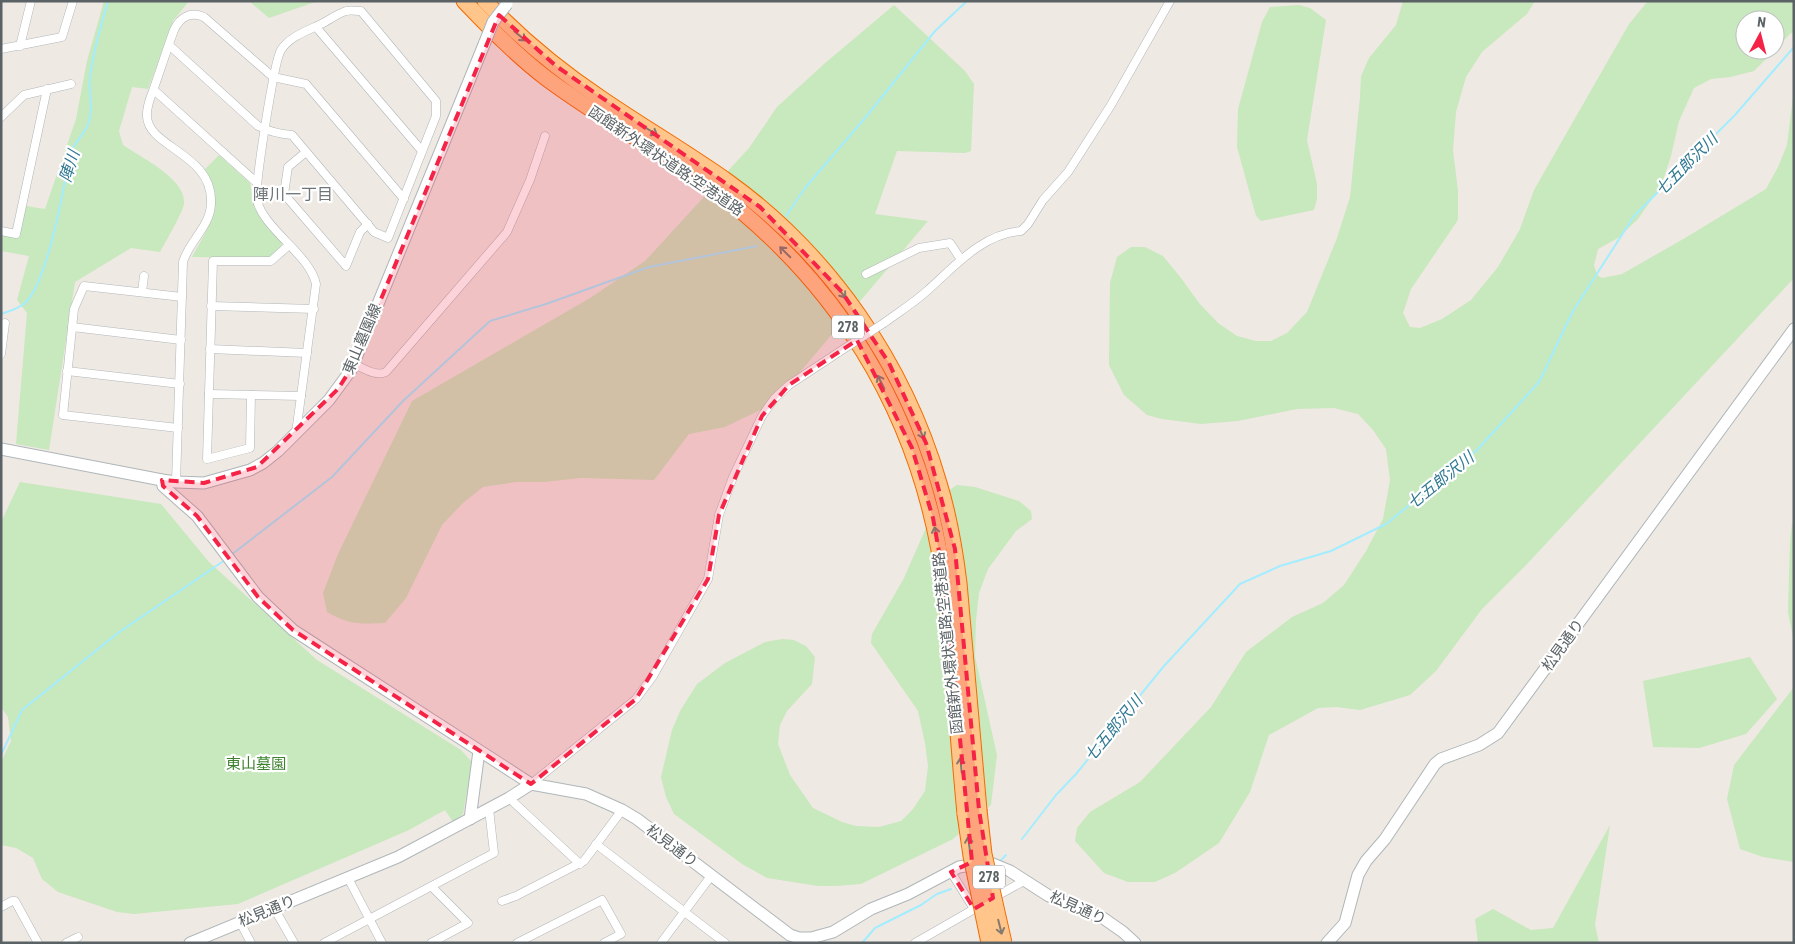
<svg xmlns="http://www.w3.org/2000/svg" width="1795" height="944" font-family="'Roboto Condensed','Noto Sans JP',sans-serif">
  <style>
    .green { fill: #c8e8bd }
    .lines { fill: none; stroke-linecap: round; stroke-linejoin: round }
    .stream { stroke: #a3edff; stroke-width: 2 }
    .street-casing { stroke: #b1b6b9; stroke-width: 9 }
    .secondary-casing { stroke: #afb6b9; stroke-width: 13 }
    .highway-casing { stroke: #f26b00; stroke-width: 17 }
    .street { stroke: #fff; stroke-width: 8 }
    .secondary { stroke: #fff; stroke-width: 11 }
    .highway { stroke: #ffc58a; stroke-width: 15 }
    .street-bridge-casing { stroke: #b1b6b9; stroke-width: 9; stroke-linecap: butt }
    .secondary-bridge-casing { stroke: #afb6b9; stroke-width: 13; stroke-linecap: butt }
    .highway-bridge-casing { stroke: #f26b00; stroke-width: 17; stroke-linecap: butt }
    .street-bridge { stroke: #fff; stroke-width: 8 }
    .secondary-bridge { stroke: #fff; stroke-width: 11 }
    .highway-bridge { stroke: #ffc58a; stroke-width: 15 }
    .oneway { stroke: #847b6e }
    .marked { fill: #f52346; fill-opacity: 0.2; stroke: #f52346; stroke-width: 4; stroke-dasharray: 10 6; stroke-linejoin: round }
    .labels { text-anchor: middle; stroke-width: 4.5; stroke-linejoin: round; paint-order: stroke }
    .shield { fill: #fff; stroke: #8c9193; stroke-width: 1 }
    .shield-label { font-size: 14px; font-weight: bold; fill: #5b6265 }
    .street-label { font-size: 15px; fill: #5b6265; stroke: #fff }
    .park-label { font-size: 15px; fill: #3e822e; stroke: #fff }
    .water-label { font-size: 16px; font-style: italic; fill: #307993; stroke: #fff }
    .neighbourhood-label { font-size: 16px; fill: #6c7477; stroke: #fff }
  </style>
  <rect width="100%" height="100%" fill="#efe9e3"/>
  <g class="green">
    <path d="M104 1H189L173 21 148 89 132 87 119 131 123 145C140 157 187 179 184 204 183 212 165 243 160 252L131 248 75 282 49 450 16 444 27 313 17 300 29 256 1 251V235L19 238 26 206 45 209 76 119 87 61Z"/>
    <polygon points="249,1 318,1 269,18"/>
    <polygon points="1403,1 1535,1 1527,14 1482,52 1466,77 1456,112 1453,150 1458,191 1458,220 1411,289 1403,313 1410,327 1420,328 1442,319 1471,300 1498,267 1520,229 1534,190 1629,24 1648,1 1794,1 1794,33 1791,33 1775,50 1775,20 1745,20 1745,50 1775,50 1754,71 1730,77 1711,79 1694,88 1679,121 1671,156 1661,186 1638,219 1618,238 1598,249 1594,265 1597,275 1602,278 1622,274 1685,238 1766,189 1778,167 1787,145 1794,89 1794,278 1527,564 1482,609 1436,671 1410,695 1360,710 1336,707 1318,708 1269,735 1250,792 1219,843 1175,873 1155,882 1128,882 1104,873 1075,841 1077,828 1090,812 1140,782 1211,707 1246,652 1292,617 1323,603 1344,585 1366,551 1383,519 1390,480 1386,449 1373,430 1358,414 1334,408 1297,409 1238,421 1201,424 1162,419 1147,415 1124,395 1109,365 1110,283 1117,257 1131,247 1145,247 1163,256 1181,278 1199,303 1218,323 1237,336 1256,341 1271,341 1287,333 1307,312 1337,238 1350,197 1360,97 1361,76 1369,58 1396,25"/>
    <path d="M894 5 965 71 974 84 971 151 965 153 897 151 875 214 928 221 773 404 725 427 689 434 654 480 581 478 544 482H516L483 487 463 503 442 525 406 598 385 623C360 624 349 625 327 612L323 593 338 554 412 401 590 298 645 261 749 148 777 107 824 64Z"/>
    <polygon points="1299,5 1310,8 1326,20 1307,140 1317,184 1317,199 1314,210 1261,221 1256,216 1237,147 1238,109 1262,22 1270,7"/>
    <path d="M219 155 250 183 255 209 282 242 281 248 269 258 192 257C209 226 226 204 205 169Z"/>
    <polygon points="20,482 161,504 209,562 317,660 461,750 472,762 463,814 453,822 445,810 409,830 238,904 134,914 117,912 58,892 42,879 33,858 16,848 1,845 1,762 11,741 8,717 1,707 1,522"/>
    <polygon points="957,485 975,487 1019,501 1031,511 1032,519 1016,531 988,569 979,593 976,620 975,656 997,755 991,805 953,839 861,884 836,886 818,886 767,878 742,864 674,814 666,797 661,777 672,730 680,711 697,684 725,663 765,642 782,639 794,640 806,646 815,657 812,684 787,711 780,725 778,744 790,775 813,808 842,822 856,826 879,827 901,821 913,809 925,791 928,766 925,743 918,711 871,643 872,634 904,578 932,514 943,494"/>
    <polygon points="1792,523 1794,524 1794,642 1788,612 1790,542"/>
    <polygon points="1750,657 1777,699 1746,734 1699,748 1653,747 1643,681"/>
    <polygon points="1794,687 1794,862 1763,857 1740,849 1727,799 1734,765"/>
    <polygon points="1610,825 1595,925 1599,943 1478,943 1475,919 1493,909 1531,930 1553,928"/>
  </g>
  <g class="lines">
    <g class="stream">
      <polyline points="786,216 805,188 865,118 935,31 967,1"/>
      <path d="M1 314C10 311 18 309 25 303 48 282 64 186 70 154 74 142 84 135 88 124 94 109 88 93 90 77 93 51 101 26 108 1"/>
      <polyline points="231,555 332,477 403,401 490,321 546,304 649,267 757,246"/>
      <polyline points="1,755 22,710 118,633 225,560"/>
      <polyline points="1022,839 1056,795 1076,774 1164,666 1240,584 1280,566 1331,551 1386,524 1477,450 1539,382 1573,311 1634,216 1735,115 1794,47"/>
      <polyline points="1000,861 1006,855"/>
      <polyline points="862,943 875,928 921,905 937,894 951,889"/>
    </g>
    <g class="street-casing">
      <g id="street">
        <polyline points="316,27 422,151"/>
        <path d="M169 45 258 126C270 132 280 134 292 135L374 232 388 238 436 116V101L361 11C356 11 350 10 346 11 339 13 332 18 325 22 310 30 291 35 281 50 274 61 254 189 257 201 265 230 310 255 316 284L296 433"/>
        <polyline points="20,46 31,1"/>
        <polyline points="1,49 62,37 73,1"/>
        <polyline points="154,90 257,183"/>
        <polyline points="1,117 24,95 71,84"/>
        <polyline points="306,152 288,167 284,194 346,266 360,232 368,224"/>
        <polyline points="1,231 16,234 47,89"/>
        <polyline points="866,274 919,248 950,243 960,258"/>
        <polyline points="142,292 144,276"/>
        <polyline points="211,306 314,309"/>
        <path d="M884 323C899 312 915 302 928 290 955 266 982 234 1021 231L1028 224 1043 200 1068 172 1111 105 1170 1"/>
        <polyline points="72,327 181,340"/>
        <polyline points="210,349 307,353"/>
        <polyline points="1,354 5,323"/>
        <path d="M354 364C363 368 376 377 386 372L507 232 530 180 545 136"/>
        <polyline points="67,371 180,384"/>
        <polyline points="209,394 301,396"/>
        <polyline points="251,395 250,448 207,459 213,261 271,261 289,245"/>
        <polyline points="178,428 63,415 74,309 84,286 182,297"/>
        <path d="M176 482 183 262C189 241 210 227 211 204 214 154 149 148 147 117 146 106 151 97 154 88 161 68 167 49 174 30 180 17 191 11 204 17L273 77 306 84 404 199"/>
        <polyline points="531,784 636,699 653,676 708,579 719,515 733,477 762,416 774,399 789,385 839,352"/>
        <polyline points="509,798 580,864"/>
        <polyline points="596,844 725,943"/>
        <polyline points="951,872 974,909"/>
        <polyline points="348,878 382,943"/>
        <polyline points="993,898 1024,881"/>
        <polyline points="502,901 516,896 584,861 622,810"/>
        <polyline points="1,907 12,901 15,901 38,943"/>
        <polyline points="274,908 294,943"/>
        <polyline points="240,922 251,943"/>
        <polyline points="66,943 78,937"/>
        <polyline points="324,943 494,853 489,809"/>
        <polyline points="431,943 468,923 432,887"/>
        <polyline points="517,943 602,900 621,934 604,943"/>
        <polyline points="661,943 711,876"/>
        <polyline points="915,943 983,904"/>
      </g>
    </g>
    <g class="secondary-casing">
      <g id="secondary">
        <polyline points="1,449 162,480 176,482 204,483 250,470 263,463 278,451 329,400 351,370 485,42"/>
        <polyline points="162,480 163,486 197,516 258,597 293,630 531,784"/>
        <polyline points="470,819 479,751"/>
        <polyline points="190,943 398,857 509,798 531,784 586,794 622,810 637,819 790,935 799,938 811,938 833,932 871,909 908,894 959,867 983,863 993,864 1010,871 1049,896 1103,918 1123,932 1135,943"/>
        <polyline points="1327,943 1345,923 1358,875 1366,861 1385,839 1435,764 1441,759 1479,745 1498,733 1794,329"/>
      </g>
    </g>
    <g class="highway-casing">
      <g id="highway">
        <path d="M464 1C490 28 516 55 546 78 602 120 664 152 720 194 837 284 912 405 939 550 946 585 948 621 952 656 956 709 960 761 965 814"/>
        <path d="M485 1C520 38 560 71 602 99 643 127 686 152 727 181 829 254 904 363 939 483 949 516 955 550 959 583L979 810"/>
      </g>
    </g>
    <use href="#street" class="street"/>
    <use href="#secondary" class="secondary"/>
    <use href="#highway" class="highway"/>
    <g class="street-bridge-casing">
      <polyline id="street-bridge" points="839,352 884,323"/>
    </g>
    <g class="secondary-bridge-casing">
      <polyline id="secondary-bridge" points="485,42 493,22 507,4"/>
    </g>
    <g class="highway-bridge-casing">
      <g id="highway-bridge">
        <polyline points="979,810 984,854 1004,943"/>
        <polyline points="965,814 971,856 989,943"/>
      </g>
    </g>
    <use href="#street-bridge" class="street-bridge"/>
    <use href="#secondary-bridge" class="secondary-bridge"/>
    <use href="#highway-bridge" class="highway-bridge"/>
  </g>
  <defs><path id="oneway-shaft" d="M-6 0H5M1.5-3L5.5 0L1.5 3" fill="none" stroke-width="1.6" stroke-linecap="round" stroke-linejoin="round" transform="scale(1.25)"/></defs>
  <g class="oneway">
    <use href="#oneway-shaft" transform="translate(520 36) rotate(40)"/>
    <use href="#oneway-shaft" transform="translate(651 131) rotate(32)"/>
    <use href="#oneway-shaft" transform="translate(785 252) rotate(-135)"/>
    <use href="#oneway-shaft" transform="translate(841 292) rotate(52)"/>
    <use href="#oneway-shaft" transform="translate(881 382) rotate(-117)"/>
    <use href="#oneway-shaft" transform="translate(921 432) rotate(67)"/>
    <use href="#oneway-shaft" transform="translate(936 534) rotate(-102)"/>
    <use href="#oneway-shaft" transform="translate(961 765) rotate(-95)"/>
    <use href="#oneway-shaft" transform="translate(969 844) rotate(-98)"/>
    <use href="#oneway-shaft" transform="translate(1000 927) rotate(76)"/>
  </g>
  <path class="marked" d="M499 15 556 66 760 207 842 292 889 363 926 443 955 549 979 810 993 898 974 909 951 872 972 862 945 585 933 518 912 448 857 340 789 385 762 416 719 515 708 579 636 699 531 784 293 630 258 597 197 516 163 486 162 480 204 483 257 467 338 389 354 364Z"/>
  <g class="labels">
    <g class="shield">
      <rect x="832" y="315.5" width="32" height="23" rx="4"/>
      <rect x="973" y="865.5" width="32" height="23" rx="4"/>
    </g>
    <g class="shield-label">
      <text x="848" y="332">278</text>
      <text x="989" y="882">278</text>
    </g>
    <g class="street-label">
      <text transform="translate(666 161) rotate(34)" y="5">函館新外環状道路;空港道路</text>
      <text transform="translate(362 339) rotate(-67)" y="5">東山墓園線</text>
      <text transform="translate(948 643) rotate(-96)" y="5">函館新外環状道路;空港道路</text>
      <text transform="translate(1563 645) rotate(-54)" y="5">松見通り</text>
      <text transform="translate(672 846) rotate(37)" y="5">松見通り</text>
      <text transform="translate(1078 908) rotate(24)" y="5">松見通り</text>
      <text transform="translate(267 911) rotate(-22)" y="5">松見通り</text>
    </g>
    <g class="park-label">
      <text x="256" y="769">東山墓園</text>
    </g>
    <g class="water-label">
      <text transform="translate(1686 164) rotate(-45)" y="6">七五郎沢川</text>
      <text transform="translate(69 166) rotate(-73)" y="6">陣川</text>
      <text transform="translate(1440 480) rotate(-39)" y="6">七五郎沢川</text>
      <text transform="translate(1113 728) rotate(-50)" y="6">七五郎沢川</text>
    </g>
    <g class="neighbourhood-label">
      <text x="293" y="200">陣川一丁目</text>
    </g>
  </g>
  <rect width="1795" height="944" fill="none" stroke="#5b6265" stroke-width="5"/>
  <g transform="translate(1760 35) rotate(7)"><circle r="24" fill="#ffffff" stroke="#bdc0c1"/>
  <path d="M0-4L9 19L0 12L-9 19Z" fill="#f52346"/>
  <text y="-8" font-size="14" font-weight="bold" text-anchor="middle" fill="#5b6265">N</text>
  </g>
</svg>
